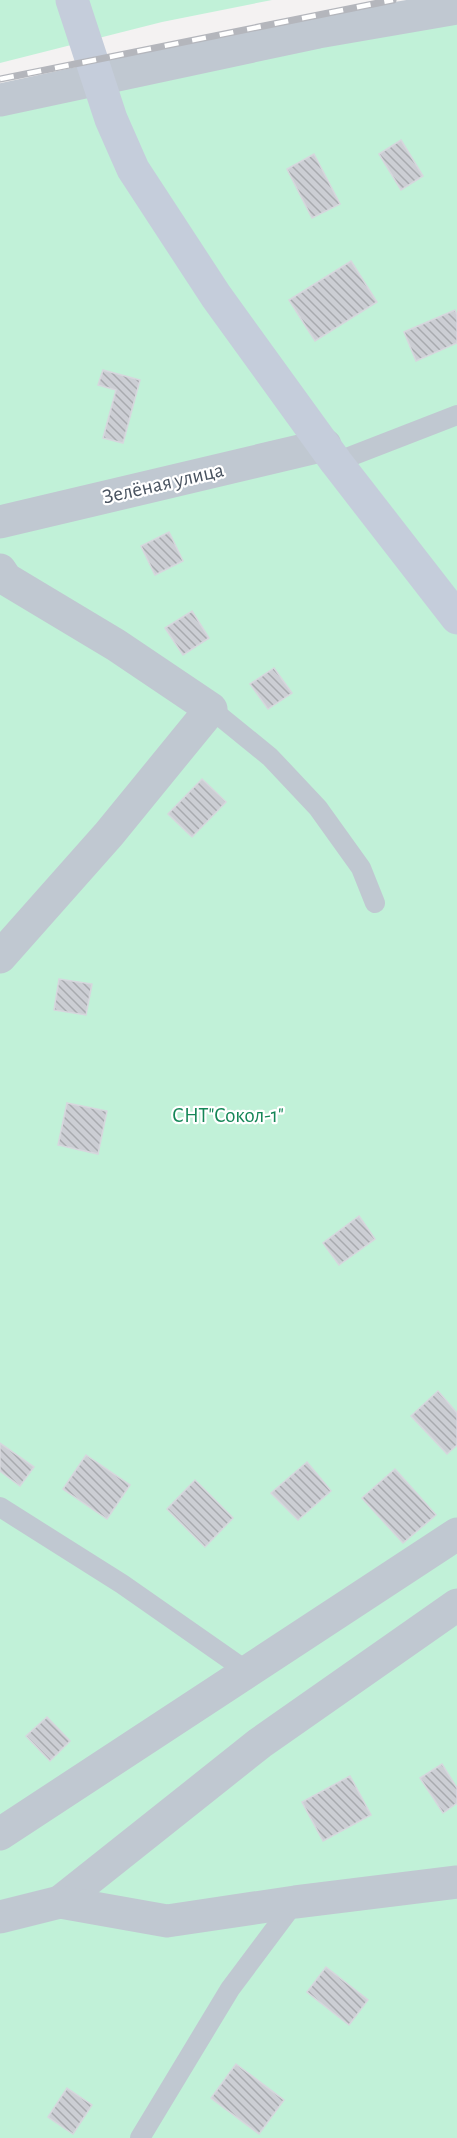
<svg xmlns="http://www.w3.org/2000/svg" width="457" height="2138" font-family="'Alegreya Sans',sans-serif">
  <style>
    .garden { fill: #c1f1d8 }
    .building { fill: url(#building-back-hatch); stroke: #d6d7dd; stroke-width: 1.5 }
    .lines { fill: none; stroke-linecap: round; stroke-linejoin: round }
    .lane { stroke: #c0c8d1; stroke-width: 20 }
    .street { stroke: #c0c8d1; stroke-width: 33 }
    .secondary { stroke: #c5cddb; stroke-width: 33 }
    .rail-casing { stroke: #b4b6bc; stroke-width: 7 }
    .rail { stroke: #fff; stroke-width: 4.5; stroke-dasharray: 14; stroke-linecap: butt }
    .labels { text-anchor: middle; stroke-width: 4.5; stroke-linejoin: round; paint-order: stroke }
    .street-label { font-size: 21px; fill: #495360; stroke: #fff }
    .park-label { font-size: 21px; fill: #158657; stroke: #fff }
  </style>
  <defs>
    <pattern id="building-back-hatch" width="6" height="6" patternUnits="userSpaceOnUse" patternTransform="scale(1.5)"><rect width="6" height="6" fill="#ccced4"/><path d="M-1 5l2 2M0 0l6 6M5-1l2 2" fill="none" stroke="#a8aaaf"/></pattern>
  </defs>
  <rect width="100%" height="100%" fill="#f4f2f2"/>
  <g class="garden">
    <polygon points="0,0 272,0 162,22 0,63"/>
    <polygon points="457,0 457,2138 0,2138 0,92"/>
  </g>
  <g class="building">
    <polygon points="401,140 423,176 401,190 379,154"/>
    <polygon points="314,154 340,204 312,218 287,169"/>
    <polygon points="351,261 377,302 315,341 289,300"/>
    <polygon points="455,310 457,315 457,343 416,361 404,332"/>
    <polygon points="103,370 140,380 123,443 103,438 116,390 98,385"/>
    <polygon points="169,532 183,561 155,575 141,546"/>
    <polygon points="192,611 209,638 183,655 165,628"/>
    <polygon points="274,668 292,693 268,709 250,684"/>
    <polygon points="202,779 226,802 192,837 168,814"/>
    <polygon points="59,979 92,984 86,1015 54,1010"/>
    <polygon points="67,1103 107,1111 98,1154 58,1145"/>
    <polygon points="359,1216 375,1239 339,1265 323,1243"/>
    <polygon points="438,1391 457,1413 457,1445 447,1454 411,1416"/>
    <polygon points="0,1443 34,1467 20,1486 0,1471"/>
    <polygon points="86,1455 130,1485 107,1519 63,1489"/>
    <polygon points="307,1462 331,1491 298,1520 271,1493"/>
    <polygon points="395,1469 436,1515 403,1543 362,1498"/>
    <polygon points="195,1480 233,1518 205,1547 167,1509"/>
    <polygon points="47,1717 70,1741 50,1761 26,1736"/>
    <polygon points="442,1764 457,1788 457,1803 443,1813 420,1778"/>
    <polygon points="350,1776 371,1815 323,1841 302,1802"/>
    <polygon points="326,1967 368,2000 349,2025 307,1992"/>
    <polygon points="236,2064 284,2100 259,2134 211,2098"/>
    <polygon points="67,2088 92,2105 73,2134 48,2117"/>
  </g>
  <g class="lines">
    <g class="lane">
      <polyline points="336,462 457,415"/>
      <polyline points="211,709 270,757 318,808 361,868 375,903"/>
      <polyline points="0,1507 122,1584 248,1672"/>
      <polyline points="140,2138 230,1989 295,1902"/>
    </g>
    <g class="street">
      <polyline points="0,100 318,32 457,8"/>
      <polyline points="0,522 325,445"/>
      <polyline points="0,570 6,579 116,645 211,709 109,834 0,957"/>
      <polyline points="0,1834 457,1534"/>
      <polyline points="60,1902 260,1743 457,1605"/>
      <polyline points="0,1917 60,1902 167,1921 295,1902 457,1882"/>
    </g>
    <polyline class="secondary" points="72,0 111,119 133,169 216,296 336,462 457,618"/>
    <g class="rail-casing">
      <polyline id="rail" points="0,79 393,0"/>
    </g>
    <use href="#rail" class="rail"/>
  </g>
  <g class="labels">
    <g class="street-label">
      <text transform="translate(163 483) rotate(-13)" y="7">Зелёная улица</text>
    </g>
    <g class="park-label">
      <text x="228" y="1122">СНТ"Сокол-1"</text>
    </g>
  </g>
</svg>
